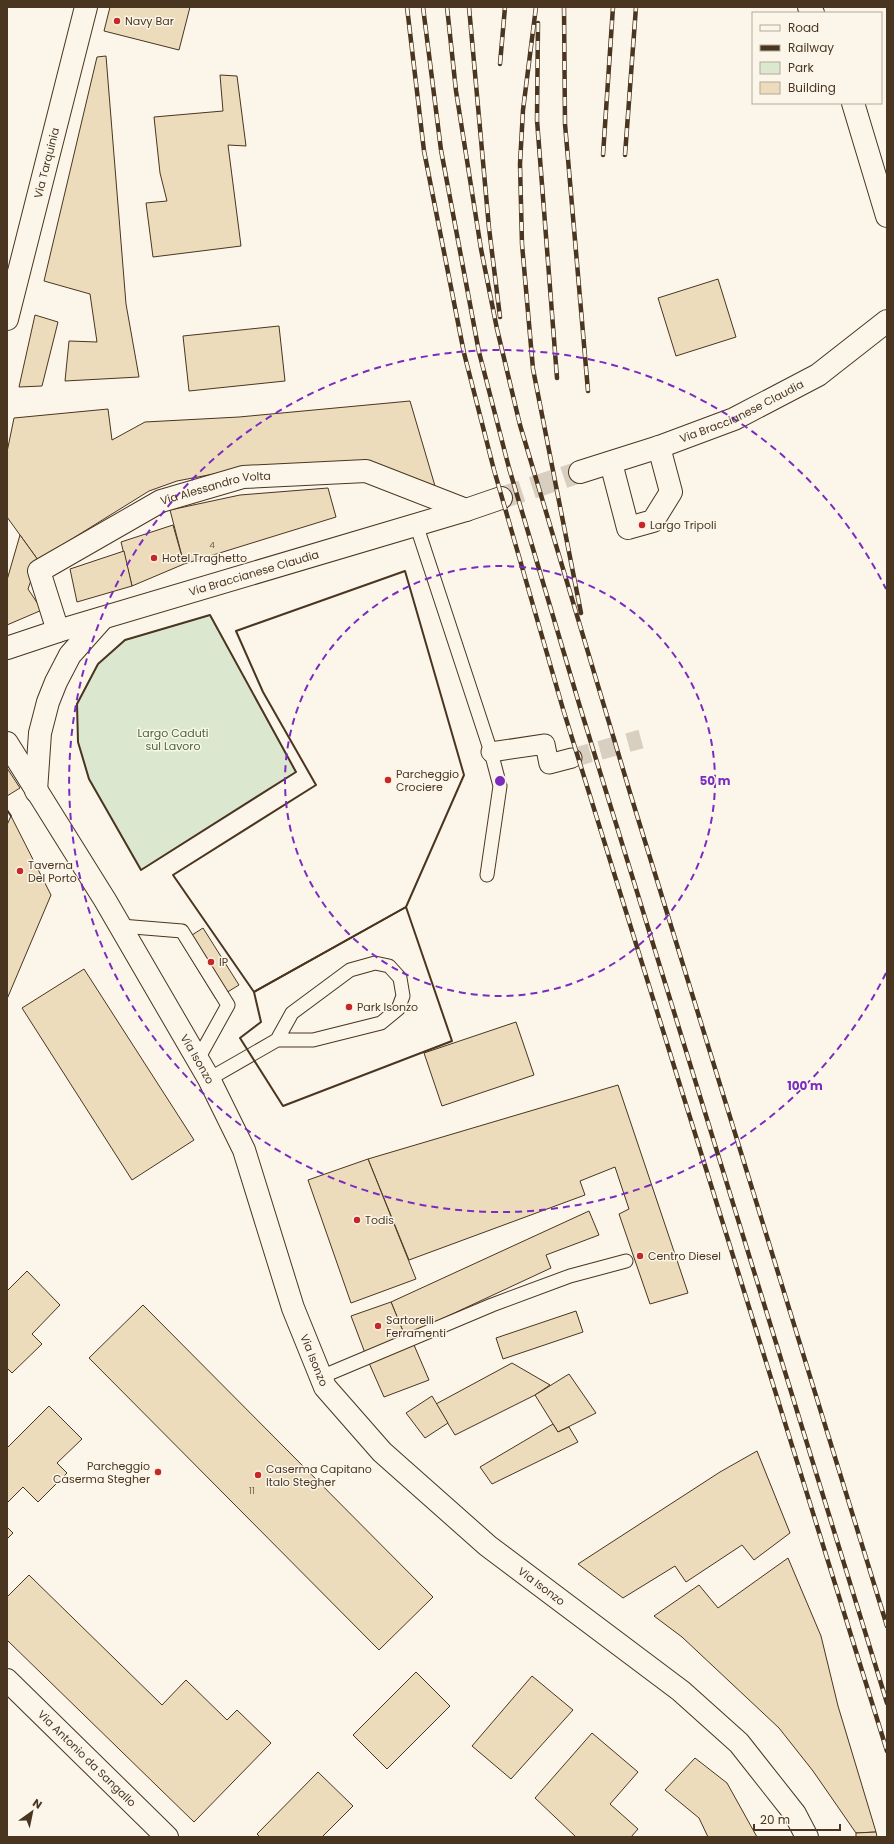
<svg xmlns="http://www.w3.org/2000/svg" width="894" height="1844" font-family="Poppins,sans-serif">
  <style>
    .park { fill: #dce7d0; stroke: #887966 }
    .building { fill: #ecdcbc; stroke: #4a3520 }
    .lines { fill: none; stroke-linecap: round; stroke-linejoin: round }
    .pedestrian-tunnel { stroke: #d8cfc1; stroke-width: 19; stroke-dasharray: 19 10; stroke-linecap: butt }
    .tertiary-tunnel { stroke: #d8cfc1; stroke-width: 22; stroke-dasharray: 22 11; stroke-linecap: butt }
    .service-casing { stroke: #4a3520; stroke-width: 15 }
    .pedestrian-casing { stroke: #4a3520; stroke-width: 21 }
    .minor-casing { stroke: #4a3520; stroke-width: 24 }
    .tertiary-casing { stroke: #4a3520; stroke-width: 24 }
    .secondary-casing { stroke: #4a3520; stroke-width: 24 }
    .service { stroke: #fbf6e9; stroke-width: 13 }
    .pedestrian { stroke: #fbf6e9; stroke-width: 19 }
    .minor { stroke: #fbf6e9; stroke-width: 22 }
    .tertiary { stroke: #fbf6e9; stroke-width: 22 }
    .secondary { stroke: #fbf6e9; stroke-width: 22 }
    .rail-casing { stroke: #4a3520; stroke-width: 4.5 }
    .rail { stroke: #fbf6e9; stroke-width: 3; stroke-dasharray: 9; stroke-linecap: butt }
    .wall { stroke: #4a3520; stroke-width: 2 }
    .ring { fill: none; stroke: #7b2cbf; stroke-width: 2; stroke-dasharray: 7 5 }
    .poi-dot { fill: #c62828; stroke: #fbf6e9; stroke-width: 1.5 }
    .labels { text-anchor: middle; stroke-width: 3; stroke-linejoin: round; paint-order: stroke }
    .number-label { font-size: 9px; fill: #725f47 }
    .poi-label { font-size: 11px; fill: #4a3520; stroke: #fbf6e9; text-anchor: start }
    .street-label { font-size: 11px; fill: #4a3520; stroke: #fbf6e9 }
    .park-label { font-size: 11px; fill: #436837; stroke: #fbf6e9 }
    .centre { fill: #7b2cbf; stroke: #fbf6e9; stroke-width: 2 }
    .ring-label { font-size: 12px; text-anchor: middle; font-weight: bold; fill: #7b2cbf; stroke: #fbf6e9; stroke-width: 3; stroke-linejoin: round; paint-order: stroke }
  </style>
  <rect width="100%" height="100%" fill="#fbf6e9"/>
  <polygon class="park" points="210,615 296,772 141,870 89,779 78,742 77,704 98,664 125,640"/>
  <g class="building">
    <polygon points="110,7 190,7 179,50 104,31"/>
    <polygon points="106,56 126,304 139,377 65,381 69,341 97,342 90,294 44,281 97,57"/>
    <polygon points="220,75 237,76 246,146 228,145 241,246 153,257 146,203 167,201 160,173 154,117 223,111"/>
    <polygon points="718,279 736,337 676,356 658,298"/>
    <polygon points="35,315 58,322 42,386 19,387"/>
    <polygon points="279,326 285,381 189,391 183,336"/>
    <polygon points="410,401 435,486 250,467 177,481 149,491 38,560 7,517 7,452 14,418 108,409 112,440 145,422 239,417"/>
    <polygon points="328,488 336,517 184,564 170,510 240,495"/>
    <polygon points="173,525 184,564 132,586 121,542"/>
    <polygon points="20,535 38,560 28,589 42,610 7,625 7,580"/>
    <polygon points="124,551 132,586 77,602 70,569"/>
    <polygon points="7,768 20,788 7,796"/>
    <polygon points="11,816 51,895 7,999 7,825"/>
    <polygon points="203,928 239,985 216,999 181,942"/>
    <polygon points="84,969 194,1140 132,1180 22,1008"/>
    <polygon points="516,1022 534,1075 442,1106 424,1053"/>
    <polygon points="618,1085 688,1293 650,1304 619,1214 629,1209 615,1167 580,1181 585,1195 409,1260 368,1159"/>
    <polygon points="368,1159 416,1279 351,1303 308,1180"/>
    <polygon points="589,1211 599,1235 546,1255 551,1268 405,1336 391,1302"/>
    <polygon points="27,1271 60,1305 32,1334 42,1344 12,1373 7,1368 7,1291"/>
    <polygon points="391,1302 405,1336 365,1353 351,1316"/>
    <polygon points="143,1305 433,1597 379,1650 89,1358"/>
    <polygon points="576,1311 583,1332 503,1359 496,1338"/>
    <polygon points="414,1345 429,1380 384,1397 369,1363"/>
    <polygon points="512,1363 550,1385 535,1395 455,1435 436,1404"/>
    <polygon points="569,1374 596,1413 558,1432 535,1395"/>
    <polygon points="432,1396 448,1423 425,1438 406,1413"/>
    <polygon points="49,1406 82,1439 57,1463 67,1473 38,1502 23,1487 7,1503 7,1448"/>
    <polygon points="553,1424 558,1432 569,1427 578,1442 492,1484 480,1467"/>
    <polygon points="757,1451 790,1533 754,1560 742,1545 686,1582 675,1566 623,1598 578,1564 720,1472"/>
    <polygon points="7,1527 13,1533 7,1539"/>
    <polygon points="788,1558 821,1636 838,1706 876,1832 856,1833 813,1771 779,1728 682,1637 654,1616 699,1585 718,1608"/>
    <polygon points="29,1575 162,1705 186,1680 227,1720 237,1710 271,1743 194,1822 7,1640 7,1597"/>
    <polygon points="416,1672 450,1706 387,1769 353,1735"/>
    <polygon points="532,1676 573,1710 511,1779 472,1746"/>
    <polygon points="592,1733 638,1772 610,1804 638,1829 631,1837 576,1837 535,1798"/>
    <polygon points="695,1758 727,1783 757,1837 708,1837 699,1818 665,1790"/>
    <polygon points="318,1772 353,1806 322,1837 260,1837 257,1834"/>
    <polygon points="876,1832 877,1837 856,1837 856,1833"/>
  </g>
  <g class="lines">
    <polyline class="pedestrian-tunnel" points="572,758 641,739"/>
    <polyline class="tertiary-tunnel" points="501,498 580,472"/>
    <g class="service-casing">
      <g id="service">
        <polyline points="416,524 491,752 500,786 487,875"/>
        <polyline points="121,926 182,931 228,1005 198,1059"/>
        <polyline points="209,1079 277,1040 313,1040 381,1023 398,1009 403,996 400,978 389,966 375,963 350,970 292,1013 277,1040"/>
        <polyline points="321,1377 492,1305 570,1276 626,1261"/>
      </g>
    </g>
    <g class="pedestrian-casing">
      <polyline id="pedestrian" points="491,752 545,744 549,764 572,758"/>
    </g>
    <g class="minor-casing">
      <g id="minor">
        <polyline points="809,7 813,13"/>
        <polyline points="853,103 887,216"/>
        <polyline points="611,463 628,528 653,521 671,492 659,447"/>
        <path id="s1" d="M58 631 39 571 161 501 243 477 366 471 466 510"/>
        <path id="s2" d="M7 1680 167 1837"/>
      </g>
    </g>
    <g class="tertiary-casing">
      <g id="tertiary">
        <path id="s3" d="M580 472 659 447 734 419 818 375 887 321"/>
        <path id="s4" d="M7 648 58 631 466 510 501 498"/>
      </g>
    </g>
    <g class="secondary-casing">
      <g id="secondary">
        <path id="s5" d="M7 319 86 7"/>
        <path id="s6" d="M7 743 105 900 209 1079 244 1150 293 1308 325 1387 382 1452 488 1546 681 1691 739 1743 795 1814 807 1837"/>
        <polyline points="36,791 40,733 48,702 56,682 70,655 102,619"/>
      </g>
    </g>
    <use href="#service" class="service"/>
    <use href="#pedestrian" class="pedestrian"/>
    <use href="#minor" class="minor"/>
    <use href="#tertiary" class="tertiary"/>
    <use href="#secondary" class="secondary"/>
    <g class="rail-casing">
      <g id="rail">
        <polyline points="407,7 424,151 464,353 494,470 563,709 887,1751"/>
        <polyline points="423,7 441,150 479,352 509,468 580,707 887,1703"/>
        <polyline points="447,7 456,91 481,249 497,329 520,425 631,796 887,1626"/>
        <polyline points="469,7 489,228 500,317"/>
        <polyline points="536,7 523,110 520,164 522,244 533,369 581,613"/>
        <polyline points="564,7 565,124 588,391"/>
        <polyline points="538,23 537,120 557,378"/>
        <polyline points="500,64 505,7"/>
        <polyline points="603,155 613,7"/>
        <polyline points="625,155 636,7"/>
      </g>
    </g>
    <use href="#rail" class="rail"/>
    <g class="wall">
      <polygon points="405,571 464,775 406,907 254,992 173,875 316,785 263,692 236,631"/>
      <polygon points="210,615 296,772 141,870 89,779 78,742 77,704 98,664 125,640"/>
      <polyline points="7,810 11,816"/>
      <polygon points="406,907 452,1041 283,1106 240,1038 261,1022 254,992"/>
    </g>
  </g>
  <g class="ring">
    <circle cx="500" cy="781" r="215"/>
    <path d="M886 973A431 431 0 1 1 886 589"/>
  </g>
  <g class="poi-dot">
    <circle cx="117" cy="21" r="4"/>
    <circle cx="642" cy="525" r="4"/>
    <circle cx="154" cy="558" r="4"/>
    <circle cx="388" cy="780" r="4"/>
    <circle cx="20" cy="871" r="4"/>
    <circle cx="211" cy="962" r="4"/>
    <circle cx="349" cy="1007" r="4"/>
    <circle cx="357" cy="1220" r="4"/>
    <circle cx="640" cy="1256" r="4"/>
    <circle cx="378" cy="1326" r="4"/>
    <circle cx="158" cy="1472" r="4"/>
    <circle cx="258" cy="1475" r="4"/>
  </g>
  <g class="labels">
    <g class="number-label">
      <text x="212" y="548">4</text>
      <text x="252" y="1494">11</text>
    </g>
    <g class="poi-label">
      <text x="125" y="25">Navy Bar</text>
      <text x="650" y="529">Largo Tripoli</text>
      <text x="162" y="562">Hotel Traghetto</text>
      <text x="396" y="778">Parcheggio<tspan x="396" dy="13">Crociere</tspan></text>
      <text x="28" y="869">Taverna<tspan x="28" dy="13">Del Porto</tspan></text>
      <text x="219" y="966">IP</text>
      <text x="357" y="1011">Park Isonzo</text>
      <text x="365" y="1224">Todis</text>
      <text x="648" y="1260">Centro Diesel</text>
      <text x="386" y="1324">Sartorelli<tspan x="386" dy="13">Ferramenti</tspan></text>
      <text x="150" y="1470" text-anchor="end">Parcheggio<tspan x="150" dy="13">Caserma Stegher</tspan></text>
      <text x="266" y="1473">Caserma Capitano<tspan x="266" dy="13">Italo Stegher</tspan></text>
    </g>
    <g class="street-label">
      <text dy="4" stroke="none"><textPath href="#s5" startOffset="161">Via Tarquinia</textPath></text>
      <text dy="4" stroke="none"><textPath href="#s3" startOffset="173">Via Braccianese Claudia</textPath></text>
      <text dy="4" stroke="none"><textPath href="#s1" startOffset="260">Via Alessandro Volta</textPath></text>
      <text dy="4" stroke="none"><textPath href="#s4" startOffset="258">Via Braccianese Claudia</textPath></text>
      <text dy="4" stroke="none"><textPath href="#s6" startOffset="369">Via Isonzo</textPath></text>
      <text dy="4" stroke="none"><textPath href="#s6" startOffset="693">Via Isonzo</textPath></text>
      <text dy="4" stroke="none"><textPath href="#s6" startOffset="1017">Via Isonzo</textPath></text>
      <text dy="4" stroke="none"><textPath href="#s2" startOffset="112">Via Antonio da Sangallo</textPath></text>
    </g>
    <g class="park-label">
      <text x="173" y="737">Largo Caduti<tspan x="173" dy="13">sul Lavoro</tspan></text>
    </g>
  </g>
  <circle cx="500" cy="781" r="6" class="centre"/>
  <g class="ring-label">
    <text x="715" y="785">50 m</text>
    <text x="805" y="1090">100 m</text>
  </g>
  <rect width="894" height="1844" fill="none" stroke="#4a3520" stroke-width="16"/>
  <rect x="752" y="12" width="130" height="92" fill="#fbf6e9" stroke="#b4a999"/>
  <rect x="760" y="25" width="20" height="6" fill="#fbf6e9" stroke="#b4a999"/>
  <text x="788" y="32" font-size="12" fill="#4a3520">Road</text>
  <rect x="760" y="45" width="20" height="6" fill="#4a3520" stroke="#b4a999"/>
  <text x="788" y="52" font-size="12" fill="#4a3520">Railway</text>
  <rect x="760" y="62" width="20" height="12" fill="#dce7d0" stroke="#b4a999"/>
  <text x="788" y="72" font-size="12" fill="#4a3520">Park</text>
  <rect x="760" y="82" width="20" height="12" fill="#ecdcbc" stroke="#b4a999"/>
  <text x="788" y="92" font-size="12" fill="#4a3520">Building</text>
  <g transform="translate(32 1812) rotate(33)" stroke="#fbf6e9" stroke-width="3" paint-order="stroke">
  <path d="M0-3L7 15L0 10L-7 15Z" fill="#4a3520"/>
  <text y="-6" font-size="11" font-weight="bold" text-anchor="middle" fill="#4a3520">N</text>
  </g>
  <path d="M754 1824v6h86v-6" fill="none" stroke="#4a3520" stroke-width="2"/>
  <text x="760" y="1824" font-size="12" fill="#4a3520" stroke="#fbf6e9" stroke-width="3" paint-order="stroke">20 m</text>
</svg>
